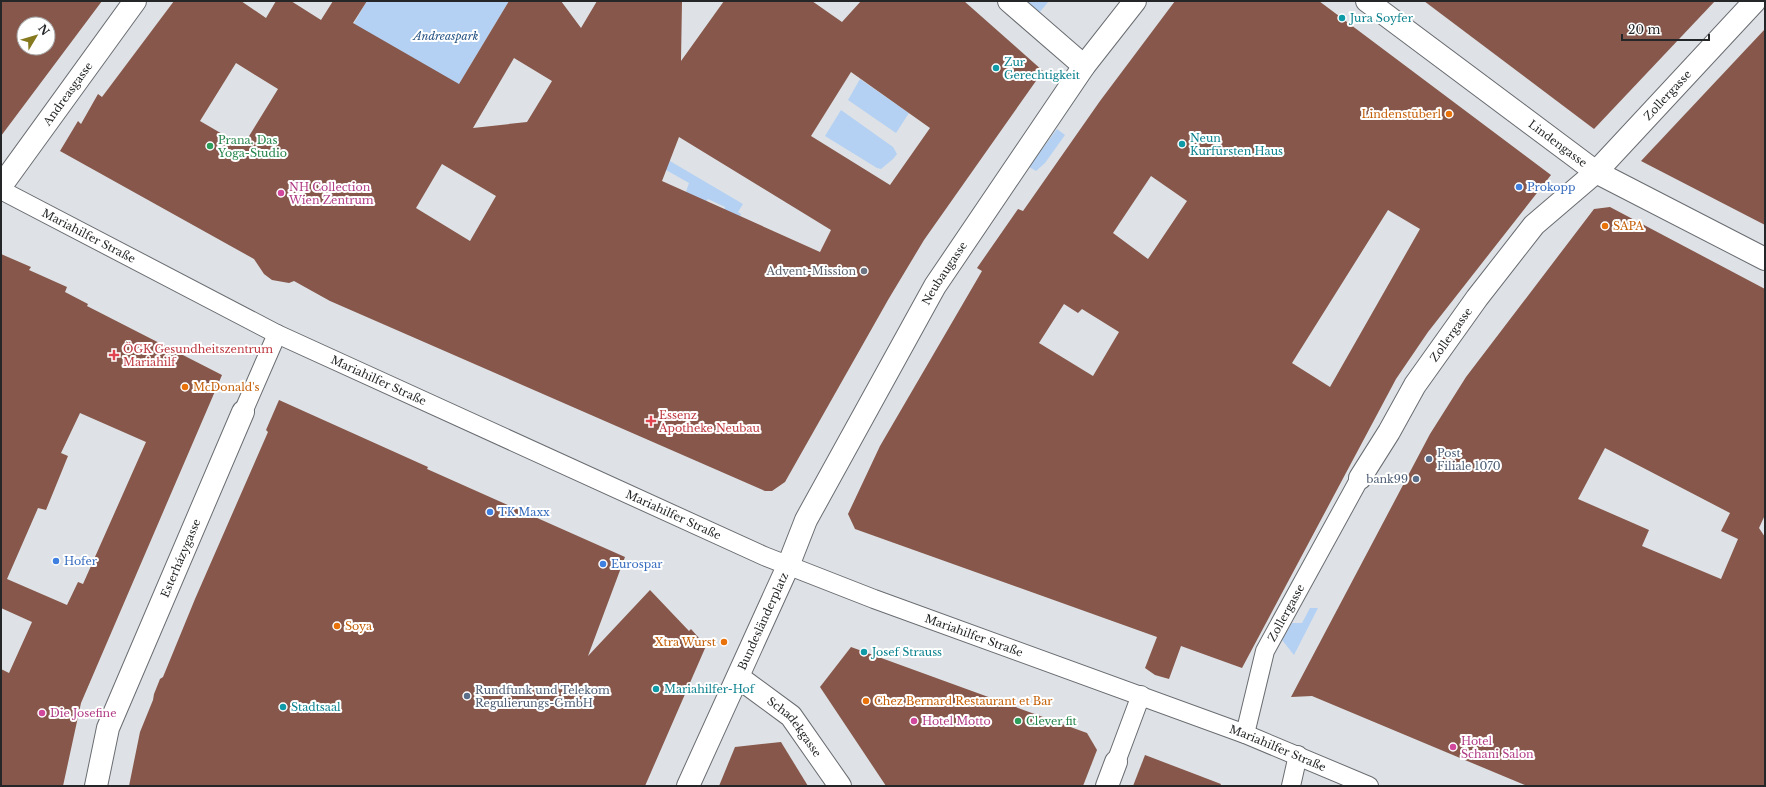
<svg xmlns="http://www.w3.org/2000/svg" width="1766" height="787" font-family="'Libre Baskerville',serif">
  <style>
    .green { fill: #b4d1f3 }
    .building { fill: #86574a; fill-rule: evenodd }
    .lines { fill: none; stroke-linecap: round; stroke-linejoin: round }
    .pedestrian-casing { stroke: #696c70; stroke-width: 20 }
    .minor-casing { stroke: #696c70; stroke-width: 24 }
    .pedestrian { stroke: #fff; stroke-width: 18 }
    .minor { stroke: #fff; stroke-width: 22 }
    .culture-dot { fill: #0f9aa8; stroke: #fff; stroke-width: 1.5 }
    .food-dot { fill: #e8710a; stroke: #fff; stroke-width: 1.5 }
    .leisure-dot { fill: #2e9e5b; stroke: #fff; stroke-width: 1.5 }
    .shop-dot { fill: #3f7fe0; stroke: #fff; stroke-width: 1.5 }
    .hotel-dot { fill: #d1479c; stroke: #fff; stroke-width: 1.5 }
    .worship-dot { fill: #6b7280; stroke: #fff; stroke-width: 1.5 }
    .health-dot { fill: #e0444e; stroke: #fff; stroke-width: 1.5 }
    .service-dot { fill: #5c6f8a; stroke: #fff; stroke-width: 1.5 }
    .labels { text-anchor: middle; stroke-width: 4; stroke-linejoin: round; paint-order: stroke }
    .culture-label { font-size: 11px; fill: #0d838f; stroke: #fff; text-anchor: start }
    .park-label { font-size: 11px; font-style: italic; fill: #245182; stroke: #fff }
    .street-label { font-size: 11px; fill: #242627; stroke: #fff }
    .food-label { font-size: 11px; fill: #c56008; stroke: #fff; text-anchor: start }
    .leisure-label { font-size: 11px; fill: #27864d; stroke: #fff; text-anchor: start }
    .hotel-label { font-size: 11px; fill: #b23c85; stroke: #fff; text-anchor: start }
    .shop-label { font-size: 11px; fill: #366cbe; stroke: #fff; text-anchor: start }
    .worship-label { font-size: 11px; fill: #5b616d; stroke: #fff; text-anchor: end }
    .health-label { font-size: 11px; fill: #be3a42; stroke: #fff; text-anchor: start }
    .service-label { font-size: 11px; fill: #4e5e75; stroke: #fff; text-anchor: start }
  </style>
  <rect width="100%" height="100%" fill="#dee2e6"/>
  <g class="green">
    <polygon points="367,1 509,1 456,89 351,28"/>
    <polygon points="1025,1 1049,1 1039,13"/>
    <polygon points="860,79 909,113 896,133 848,100"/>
    <polygon points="841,110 893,147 897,154 893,159 881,169 877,168 825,136"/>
    <polygon points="1057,129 1065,135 1045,163 1036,171 1029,167"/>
    <polygon points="641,144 743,204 738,212 741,214 739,219 723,213 725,207 708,199 705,204 685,195 689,183 636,153"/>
    <polygon points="1310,608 1318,608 1294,655 1282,640 1292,623 1302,623"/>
  </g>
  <g class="building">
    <path d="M1 1H102L1 136ZM24 24H48V48H24Z"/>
    <path d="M174 1H241L266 18 276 1H291L321 20 333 1H367L353 23 459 84 509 1H561L581 28 597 1H682L681 61 724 1H812L842 22 861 1H964L1043 71 924 240 888 300 785 482 772 491H765L330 301 294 281 289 283 272 280 264 274 254 259 60 151 78 121 81 124 98 94 102 97ZM514 58 552 81 527 122 473 128ZM236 63 278 89 243 146 200 121ZM851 72 930 128 890 185 811 136ZM679 137 831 230 820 252 662 181ZM442 164 496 196 470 241 416 208Z"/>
    <path d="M1175 1H1319L1551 175 1428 332 1396 379 1242 668 1181 646 1169 679 1155 675 1145 668 1157 637 855 529 848 514 880 446 982 271 977 268 1018 209 1023 211 1100 101ZM1151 176 1187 201 1148 259 1113 233ZM1388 210 1420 229 1330 387 1292 363ZM1064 304 1078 313 1082 309 1119 332 1093 376 1039 343Z"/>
    <polygon points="1424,1 1715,1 1594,129"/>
    <polygon points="1765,29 1765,225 1641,161"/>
    <path d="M1610 207 1765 289V515L1759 528 1765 537V786H1527L1312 696 1291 697 1430 434 1466 377 1594 209ZM1605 448 1730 513 1721 531 1738 539 1721 579 1642 546 1649 530 1578 499Z"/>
    <path d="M1 254 31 267 29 270 67 287 65 292 88 304 87 306 222 375 81 703 63 786H1V669L9 673 32 622 1 608ZM80 413 146 442 83 584 78 582 67 605 7 579 38 508 46 510 68 456 61 453Z"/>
    <polygon points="279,400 428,467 427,469 625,557 588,656 650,590 689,631 691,629 706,646 645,786 129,786 140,732 153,700 154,694 160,679 163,677 195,599 268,432 266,430"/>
    <polygon points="851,647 1087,733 1097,750 1083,786 886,786 820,687"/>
    <polygon points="781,742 808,786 719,786 735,747"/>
    <polygon points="1145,755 1221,784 1220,786 1133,786"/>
  </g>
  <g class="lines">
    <g class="pedestrian-casing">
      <g id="pedestrian">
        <path id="s1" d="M1 190 277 334 764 556 874 599 1245 734 1369 786"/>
        <polyline points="243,412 277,334"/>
        <path id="s2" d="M1245 734 1265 651 1360 478"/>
        <polyline points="1116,762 1141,695"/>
        <polyline points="1291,786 1298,755"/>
      </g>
    </g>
    <g class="minor-casing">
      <g id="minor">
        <polyline points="1009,1 1084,66"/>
        <path id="s3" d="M1367 1 1596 172 1765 259"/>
        <path id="s4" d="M1 186 135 1"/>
        <path id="s5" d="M1360 478 1389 432 1415 385 1477 298 1534 225 1596 172 1755 1"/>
        <path id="s6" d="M738 677 791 716 840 786"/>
        <path id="s7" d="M96 786 108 728 243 412"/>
        <path id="s8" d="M688 786 788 566 806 520 935 286 1084 66 1135 1"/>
        <polyline points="1107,786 1116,762"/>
      </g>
    </g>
    <use href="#pedestrian" class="pedestrian"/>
    <use href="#minor" class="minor"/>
  </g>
  <g class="culture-dot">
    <circle cx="1342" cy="18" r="4"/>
    <circle cx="996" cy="68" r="4"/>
    <circle cx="1182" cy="144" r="4"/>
    <circle cx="864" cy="652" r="4"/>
    <circle cx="656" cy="689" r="4"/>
    <circle cx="283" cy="707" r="4"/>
  </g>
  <g class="food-dot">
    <circle cx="1449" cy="114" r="4"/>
    <circle cx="1605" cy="226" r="4"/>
    <circle cx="185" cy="387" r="4"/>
    <circle cx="337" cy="626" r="4"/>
    <circle cx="724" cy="642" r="4"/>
    <circle cx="866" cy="701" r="4"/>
  </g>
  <g class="leisure-dot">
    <circle cx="210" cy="146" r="4"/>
    <circle cx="1018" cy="721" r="4"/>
  </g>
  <g class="shop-dot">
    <circle cx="1519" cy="187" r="4"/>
    <circle cx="490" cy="512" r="4"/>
    <circle cx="56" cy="561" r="4"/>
    <circle cx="603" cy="564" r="4"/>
  </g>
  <g class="hotel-dot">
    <circle cx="281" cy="193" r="4"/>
    <circle cx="42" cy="713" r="4"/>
    <circle cx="914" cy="721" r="4"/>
    <circle cx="1453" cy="747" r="4"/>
  </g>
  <circle class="worship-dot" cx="864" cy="271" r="4"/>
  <g class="health-dot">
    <path d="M112 349h4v4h4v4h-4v4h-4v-4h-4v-4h4z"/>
    <path d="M649 415h4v4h4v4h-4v4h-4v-4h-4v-4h4z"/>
  </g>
  <g class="service-dot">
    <circle cx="1429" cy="459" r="4"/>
    <circle cx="1416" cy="479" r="4"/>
    <circle cx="467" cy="696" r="4"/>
  </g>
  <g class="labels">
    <g class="culture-label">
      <text x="1350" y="22">Jura Soyfer</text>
      <text x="1004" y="66">Zur<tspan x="1004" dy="13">Gerechtigkeit</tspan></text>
      <text x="1190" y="142">Neun<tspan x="1190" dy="13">Kurfürsten Haus</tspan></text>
      <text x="872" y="656">Josef Strauss</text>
      <text x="664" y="693">Mariahilfer-Hof</text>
      <text x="291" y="711">Stadtsaal</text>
    </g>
    <g class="park-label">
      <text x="446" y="40">Andreaspark</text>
    </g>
    <g class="street-label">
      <text dy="4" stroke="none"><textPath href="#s4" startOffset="114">Andreasgasse</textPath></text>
      <text dy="4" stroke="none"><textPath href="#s5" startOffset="494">Zollergasse</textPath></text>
      <text dy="4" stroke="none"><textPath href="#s3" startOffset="238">Lindengasse</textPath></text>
      <text dy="4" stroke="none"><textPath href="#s1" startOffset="99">Mariahilfer Straße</textPath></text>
      <text dy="4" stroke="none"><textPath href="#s8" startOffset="574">Neubaugasse</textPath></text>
      <text dy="4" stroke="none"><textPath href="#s5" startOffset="170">Zollergasse</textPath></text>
      <text dy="4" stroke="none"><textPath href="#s1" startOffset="423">Mariahilfer Straße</textPath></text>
      <text dy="4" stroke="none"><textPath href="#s1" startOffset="747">Mariahilfer Straße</textPath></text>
      <text dy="4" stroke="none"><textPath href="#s7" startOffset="244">Esterházygasse</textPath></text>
      <text dy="4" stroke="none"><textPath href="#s2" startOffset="129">Zollergasse</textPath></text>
      <text dy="4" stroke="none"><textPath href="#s8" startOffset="181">Bundesländerplatz</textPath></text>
      <text dy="4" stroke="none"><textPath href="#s1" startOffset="1071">Mariahilfer Straße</textPath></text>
      <text dy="4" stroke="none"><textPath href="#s6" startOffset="76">Schadekgasse</textPath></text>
      <text dy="4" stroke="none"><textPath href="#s1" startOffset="1395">Mariahilfer Straße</textPath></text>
    </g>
    <g class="food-label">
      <text x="1441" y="118" text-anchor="end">Lindenstüberl</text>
      <text x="1613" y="230">SAPA</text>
      <text x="193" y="391">McDonald's</text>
      <text x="345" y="630">Soya</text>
      <text x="716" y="646" text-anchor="end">Xtra Wurst</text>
      <text x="874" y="705">Chez Bernard Restaurant et Bar</text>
    </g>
    <g class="leisure-label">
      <text x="218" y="144">Prana. Das<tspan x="218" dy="13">Yoga-Studio</tspan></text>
      <text x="1026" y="725">Clever fit</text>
    </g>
    <g class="hotel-label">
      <text x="289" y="191">NH Collection<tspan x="289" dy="13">Wien Zentrum</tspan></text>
      <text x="50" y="717">Die Josefine</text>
      <text x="922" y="725">Hotel Motto</text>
      <text x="1461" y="745">Hotel<tspan x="1461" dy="13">Schani Salon</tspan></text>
    </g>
    <g class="shop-label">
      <text x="1527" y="191">Prokopp</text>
      <text x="498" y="516">TK Maxx</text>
      <text x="64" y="565">Hofer</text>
      <text x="611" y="568">Eurospar</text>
    </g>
    <g class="worship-label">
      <text x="856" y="275">Advent-Mission</text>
    </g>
    <g class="health-label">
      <text x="123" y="353">ÖGK Gesundheitszentrum<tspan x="123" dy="13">Mariahilf</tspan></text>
      <text x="659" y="419">Essenz<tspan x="659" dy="13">Apotheke Neubau</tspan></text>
    </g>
    <g class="service-label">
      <text x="1437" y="457">Post<tspan x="1437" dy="13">Filiale 1070</tspan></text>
      <text x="1408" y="483" text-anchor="end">bank99</text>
      <text x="475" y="694">Rundfunk und Telekom<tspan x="475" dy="13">Regulierungs-GmbH</tspan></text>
    </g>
  </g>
  <rect width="1766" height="787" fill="none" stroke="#242627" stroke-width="4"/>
  <g transform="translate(36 36) rotate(52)"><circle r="19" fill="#ffffff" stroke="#a7a8a9"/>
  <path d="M0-3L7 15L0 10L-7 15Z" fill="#86791e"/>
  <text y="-6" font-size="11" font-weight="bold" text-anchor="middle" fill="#242627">N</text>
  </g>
  <path d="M1622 34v6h87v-6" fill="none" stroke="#242627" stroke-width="2"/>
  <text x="1628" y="34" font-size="12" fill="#242627" stroke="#ffffff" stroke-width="3" paint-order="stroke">20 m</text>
</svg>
